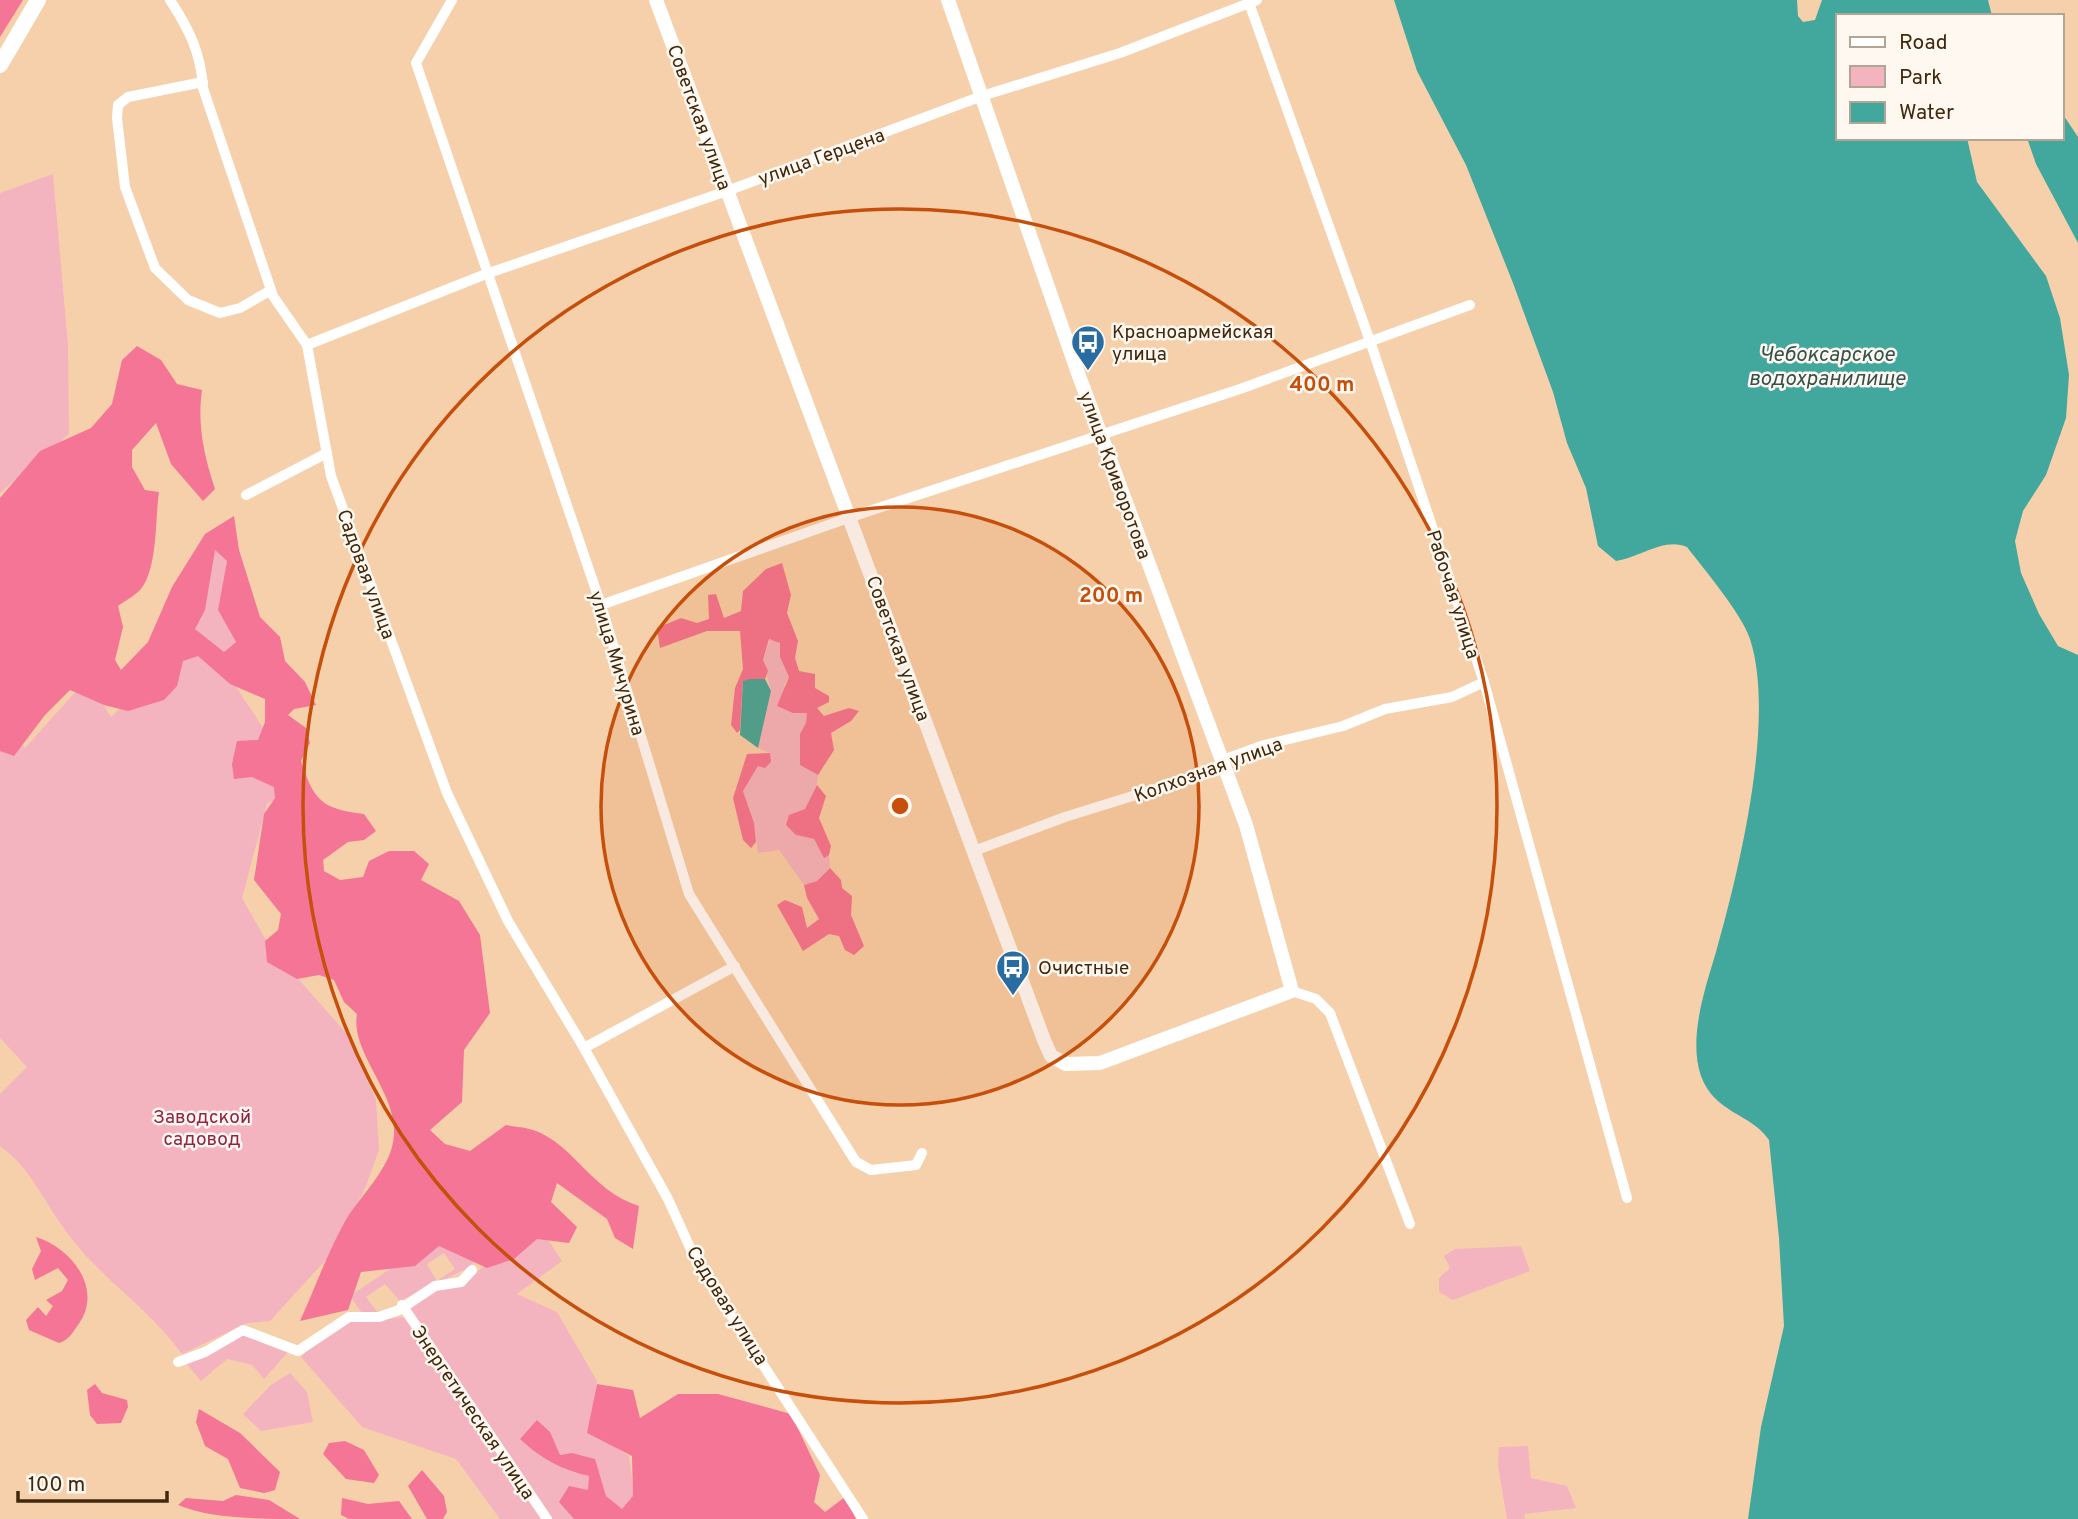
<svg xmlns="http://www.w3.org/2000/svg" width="2078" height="1519" font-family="Overpass,sans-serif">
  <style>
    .green { fill: #f3b4c0; fill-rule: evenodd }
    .forest { fill: #f47595; fill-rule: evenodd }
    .water { fill: #42a79d }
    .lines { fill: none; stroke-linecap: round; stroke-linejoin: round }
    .street { stroke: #fff; stroke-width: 10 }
    .secondary { stroke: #fff; stroke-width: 14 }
    .primary { stroke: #fff; stroke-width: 16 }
    .ring { fill: none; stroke: #c64f0c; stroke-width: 3.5 }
    .labels { text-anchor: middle; stroke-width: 5; stroke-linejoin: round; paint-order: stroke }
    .street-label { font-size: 19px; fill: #40280c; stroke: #fef8f1 }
    .poi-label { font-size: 19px; fill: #40280c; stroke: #fef8f1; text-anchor: start }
    .park-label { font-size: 19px; fill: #942348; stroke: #fef8f1 }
    .water-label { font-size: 21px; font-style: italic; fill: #33524e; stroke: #fef8f1 }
    .centre { fill: #c64f0c; stroke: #fef8f1; stroke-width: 3.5 }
    .ring-label { font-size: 21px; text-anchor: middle; font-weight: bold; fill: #c64f0c; stroke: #fef8f1; stroke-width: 5; stroke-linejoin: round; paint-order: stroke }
  </style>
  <rect width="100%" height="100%" fill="#f6d0ab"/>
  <g class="green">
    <polygon points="53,174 68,346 69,434 0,493 0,193"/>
    <path d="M214 549 227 561 218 610 236 642 224 652 204 638 300 784 267 804 242 898 270 947 347 1034 376 1100 379 1150 366 1186 333 1252 270 1321 247 1323 182 1354C150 1309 101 1279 68 1234 45 1204 32 1169 0 1146V1094L27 1067 0 1038V723L25 748 87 679 111 717 198 633 194 629 205 610Z"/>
    <path d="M770 639 780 643V657L789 677 784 685 793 713H807L806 723 800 734V765L818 775C817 795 803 815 796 835L814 839 824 857 829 855 830 868 817 881 804 885 779 850 758 853 754 823 743 791 758 766 770 753 758 748 771 691 763 660Z"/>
    <polygon points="545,1235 562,1261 517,1294 557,1312 597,1381 589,1429 629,1456 637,1519 552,1519 408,1306 445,1286 463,1286 479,1270"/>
    <path d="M436 1245 479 1256 468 1268 400 1301 385 1284 366 1297 378 1313H362L350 1296 393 1267ZM444 1253 455 1269 437 1281 427 1264Z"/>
    <polygon points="1521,1246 1530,1271 1453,1300 1439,1292 1439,1278 1450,1268 1444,1256 1455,1249"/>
    <polygon points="406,1317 545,1519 500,1519 456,1459 362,1427 301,1357 316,1341 345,1322"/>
    <polygon points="242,1335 288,1352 264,1379 252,1365 227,1359 201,1381 186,1363"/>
    <polygon points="290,1373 307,1392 313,1422 261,1431 243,1414 271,1385"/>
    <polygon points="1528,1446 1531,1478 1567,1486 1576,1508 1524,1514 1525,1519 1507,1519 1498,1466 1499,1447"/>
  </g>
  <g class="forest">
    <polygon points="0,0 23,0 0,37"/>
    <path d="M137 346 161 360 177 384 202 390C197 425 204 455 215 489L203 501 171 464 156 423 132 450V467L145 490 159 492C155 518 158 570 140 590 134 596 125 601 118 606L123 627 115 660 121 670 148 642 172 587 205 534 234 516 239 550 260 617 280 637 285 661 305 682 316 705 294 709 288 715 306 728 310 743 301 761C314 801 322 809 364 814L376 831 364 840 348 842 323 860 324 871 340 880 363 877 369 861 389 851H414L429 864 421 880 459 901 480 935 490 1013 464 1050 462 1102 430 1130 445 1144 470 1151 506 1125C515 1127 525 1127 533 1130 573 1143 591 1191 639 1206L633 1249 615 1238 607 1219 557 1183 551 1202 577 1227 569 1243 537 1239 514 1259 487 1268 439 1246 415 1266 361 1272 348 1310 300 1321C314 1290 326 1257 342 1227 357 1197 392 1170 394 1135 397 1092 350 1052 357 1014L344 1002 334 980 319 975 297 979 267 962 265 941 278 930 281 914 254 880 264 814 275 798 274 787 252 777 234 779 232 764 237 741 258 740 265 722V699L230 684 198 656 183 661 177 686 164 700 128 711 104 705 70 690 45 715 14 756 0 751V498L40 451 91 428 112 404 122 360ZM215 550 227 561 218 610 236 642 224 652 195 629 205 610Z"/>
    <polygon points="782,563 791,595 787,613 798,641 795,658 799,671 815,674 815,688 829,696 829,702 817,708 824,716 849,708 859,711 851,721 831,733 834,750 818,775 800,765 800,734 806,723 807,713 793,713 777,706 789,677 780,657 780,643 769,639 763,660 768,671 765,679 743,681 740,730 737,733 731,725 735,688 743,669 740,631 707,631 660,648 657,628 681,618 697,623 709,619 708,595 716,594 724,618 741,611 743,591 766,569"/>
    <polygon points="770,753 771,762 765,768 758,766 743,791 754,823 756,842 751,848 743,840 733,798 747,754"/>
    <polygon points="817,785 826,796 819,818 831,846 829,855 824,858 814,839 796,835 786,825 789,815 805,809"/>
    <polygon points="830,868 841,880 842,888 852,896 851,915 864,946 854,955 845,950 839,936 829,934 803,951 777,905 785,900 802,907 807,928 819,919 807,898 804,885 817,881"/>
    <path d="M36 1237C72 1248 104 1290 78 1325 72 1333 69 1340 59 1343L29 1330 26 1320 38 1307 46 1316 53 1306 46 1300 62 1291 68 1280 58 1268 35 1280 32 1269 41 1251Z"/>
    <polygon points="95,1384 102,1393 127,1400 128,1407 121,1423 97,1424 90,1415 87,1390"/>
    <path d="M597 1384 633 1390 640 1418 678 1394H718L791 1414 820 1475 814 1502 825 1512 845 1497 856 1519H574L559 1502 569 1486 588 1490 589 1476C562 1470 540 1458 520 1439L537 1420 550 1432 560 1455 572 1453 595 1459 606 1496 622 1509 633 1496 632 1456 587 1433Z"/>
    <polygon points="199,1409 240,1433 280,1472 275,1490 264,1493 240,1488 228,1459 205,1446 196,1422"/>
    <polygon points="345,1441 364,1450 379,1475 374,1483 346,1479 323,1454 329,1443"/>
    <polygon points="422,1470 444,1496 447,1512 443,1519 427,1519 408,1486"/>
    <path d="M236 1495 269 1500 300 1519C262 1519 211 1519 178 1505L186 1498 223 1501Z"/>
    <polygon points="342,1498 368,1504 399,1501 412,1519 349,1519 341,1515"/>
  </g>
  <g class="water">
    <path d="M1394 0H1797L1798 16 1803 22 1815 20 1822 0H1988L1992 16H1838V138H1967L1977 182 2046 276 2060 318 2069 375 2066 418 2046 475 2023 511 2015 541 2021 573 2039 614 2058 646 2078 655V1519H1748L1761 1427 1784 1326 1779 1238 1769 1140C1751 1113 1715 1114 1701 1076 1688 1038 1705 989 1716 952 1739 871 1776 719 1750 639 1742 614 1704 569 1687 547 1664 537 1639 558 1616 561L1598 546 1586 488 1567 443 1553 392 1513 283 1466 165 1417 71Z"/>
    <polygon points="2062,113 2078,137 2078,243 2036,164 2027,138 2062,138"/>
    <polygon points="750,679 765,679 771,691 758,748 740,735 743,681"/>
  </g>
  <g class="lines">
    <g class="street">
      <path d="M170 0C189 29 201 53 203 88L273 296 307 345 331 476 447 793 508 921 584 1048 668 1199 697 1263 863 1519"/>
      <polyline points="452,0 416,63 601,605 689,894 856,1162 871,1170 916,1165 922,1153"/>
      <polyline points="1248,0 1370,341 1484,682 1627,1198"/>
      <polyline points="203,82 128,97 118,105 117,118 125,187 155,268 188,300 220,313 240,308 271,290"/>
      <polyline points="307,345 486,274 727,191 982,96 1120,53 1257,0"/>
      <polyline points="246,495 327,453"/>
      <polyline points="601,605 851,517 1240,389 1470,305"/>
      <polyline points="974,851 1065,817 1213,771 1223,760 1264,745 1343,726 1385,709 1452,697 1484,682"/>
      <polyline points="1292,991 1316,999 1330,1013 1410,1224"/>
      <polyline points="584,1048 735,966"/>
      <polyline points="402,1305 547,1519"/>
      <polyline points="178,1362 205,1352 243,1330 298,1351 349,1317 379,1317 399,1310 435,1286 461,1282 472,1270"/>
    </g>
    <polyline class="secondary" points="656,0 1044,1040 1051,1056 1066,1064 1100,1063 1292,991 1246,825 1079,376 948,0"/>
    <polyline class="primary" points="0,65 38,0"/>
  </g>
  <circle cx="900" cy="806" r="299" fill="#c64f0c" fill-opacity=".12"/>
  <g class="ring">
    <circle cx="900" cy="806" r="299"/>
    <circle cx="900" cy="806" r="597"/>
  </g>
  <defs>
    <g id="bus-pin" transform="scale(1.75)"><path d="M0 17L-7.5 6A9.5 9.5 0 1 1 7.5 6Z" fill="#286ca1" stroke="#fef8f1"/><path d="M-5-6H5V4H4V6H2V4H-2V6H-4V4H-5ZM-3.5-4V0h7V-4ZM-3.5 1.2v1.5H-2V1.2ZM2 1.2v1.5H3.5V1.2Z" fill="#fff"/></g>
  </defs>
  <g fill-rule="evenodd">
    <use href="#bus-pin" x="1088" y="342"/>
    <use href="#bus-pin" x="1013" y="967"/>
  </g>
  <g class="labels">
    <g class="street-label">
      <text transform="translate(700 117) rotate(70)" y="7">Советская улица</text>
      <text transform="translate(821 156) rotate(-20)" y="7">улица Герцена</text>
      <text transform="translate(1116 475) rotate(70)" y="7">улица Криворотова</text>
      <text transform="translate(367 574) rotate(70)" y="7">Садовая улица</text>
      <text transform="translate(1454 594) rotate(72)" y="7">Рабочая улица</text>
      <text transform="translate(899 648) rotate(70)" y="7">Советская улица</text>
      <text transform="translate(618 663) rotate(73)" y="7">улица Мичурина</text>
      <text transform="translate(1208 769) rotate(-20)" y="7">Колхозная улица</text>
      <text transform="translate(728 1305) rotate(58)" y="7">Садовая улица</text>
      <text transform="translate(474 1412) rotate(56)" y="7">Энергетическая улица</text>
    </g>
    <g class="poi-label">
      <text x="1112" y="338">Красноармейская<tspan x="1112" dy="22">улица</tspan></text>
      <text x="1038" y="974">Очистные</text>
    </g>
    <g class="park-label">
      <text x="202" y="1123">Заводской<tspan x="202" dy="22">садовод</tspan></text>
    </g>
    <g class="water-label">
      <text x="1827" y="361">Чебоксарское<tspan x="1827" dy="24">водохранилище</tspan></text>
    </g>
  </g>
  <circle cx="900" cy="806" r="10" class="centre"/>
  <g class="ring-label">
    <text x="1322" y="391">400 m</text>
    <text x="1111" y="602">200 m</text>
  </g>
  <rect x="1836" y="14" width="228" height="126" fill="#fef8f1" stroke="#b2a595" stroke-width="2"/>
  <rect x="1850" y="37" width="35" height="10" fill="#ffffff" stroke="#b2a595" stroke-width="2"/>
  <text x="1899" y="49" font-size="21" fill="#40280c">Road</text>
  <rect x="1850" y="66" width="35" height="21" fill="#f3b4c0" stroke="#b2a595" stroke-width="2"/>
  <text x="1899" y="84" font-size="21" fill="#40280c">Park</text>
  <rect x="1850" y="102" width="35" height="21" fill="#42a79d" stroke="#b2a595" stroke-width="2"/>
  <text x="1899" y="119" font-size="21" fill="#40280c">Water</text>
  <path d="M18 1491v10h149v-10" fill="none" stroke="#40280c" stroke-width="3.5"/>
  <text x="28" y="1491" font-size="21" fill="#40280c" stroke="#fef8f1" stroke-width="5" paint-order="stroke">100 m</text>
</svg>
